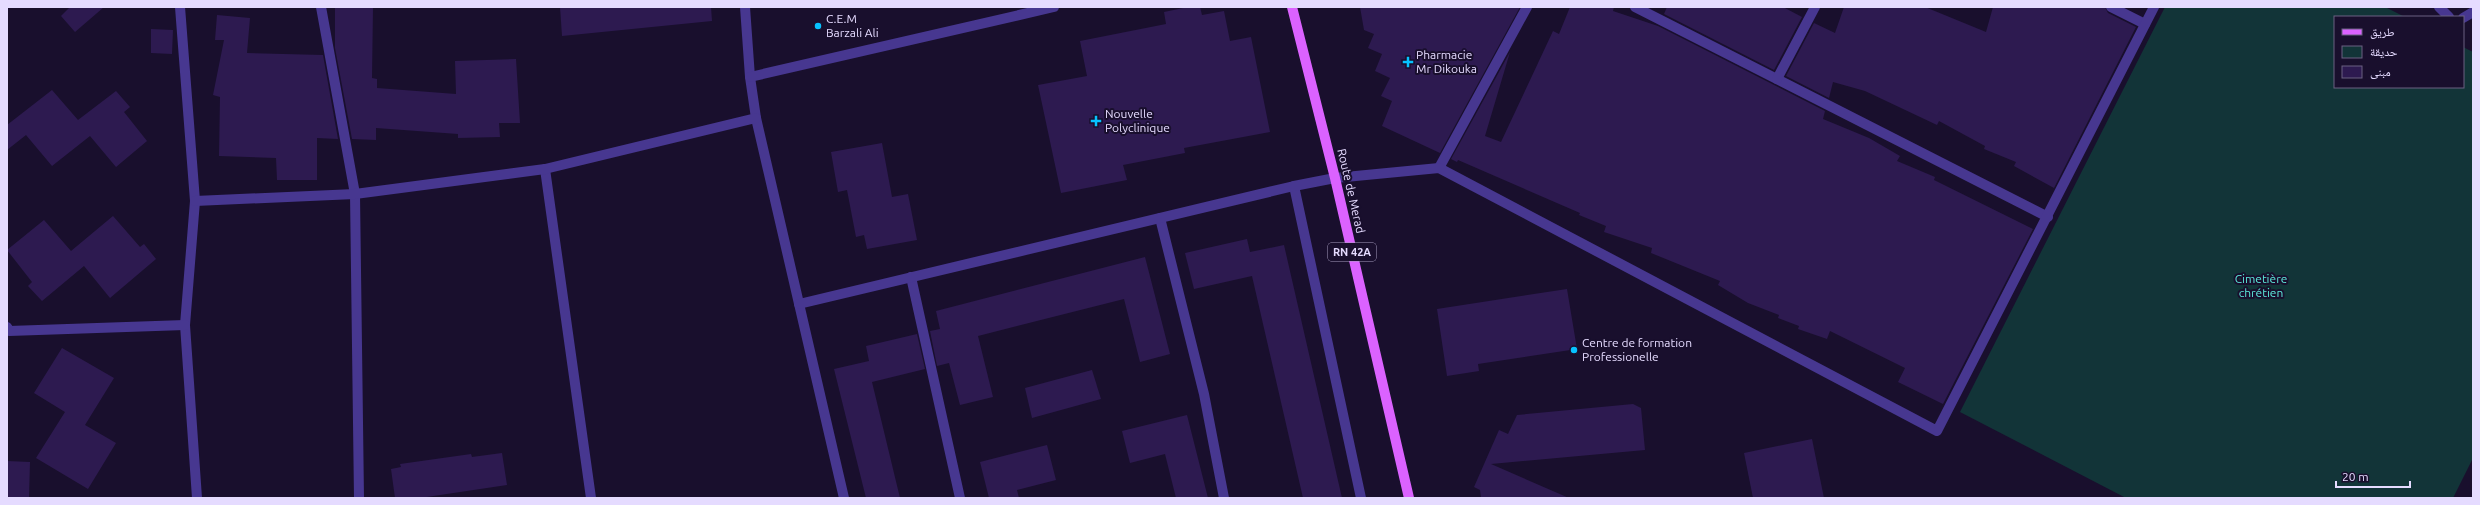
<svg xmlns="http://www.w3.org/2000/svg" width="2480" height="505" font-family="Ubuntu,'Noto Naskh Arabic',sans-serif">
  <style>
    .green { fill: #123438 }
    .building { fill: #2d1a50 }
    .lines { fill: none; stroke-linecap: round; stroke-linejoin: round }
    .minor { stroke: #473790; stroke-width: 10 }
    .major { stroke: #db62ff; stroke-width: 10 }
    .poi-dot { fill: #07c2ff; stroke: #190f2d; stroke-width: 1.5 }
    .labels { text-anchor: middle; stroke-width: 4; stroke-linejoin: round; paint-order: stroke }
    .shield { fill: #190f2d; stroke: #a89ec0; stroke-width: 1 }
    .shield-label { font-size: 11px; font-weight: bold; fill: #e5dbff }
    .poi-label { font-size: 12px; fill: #e5dbff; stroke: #190f2d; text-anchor: start }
    .street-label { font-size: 12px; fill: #e5dbff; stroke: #190f2d }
    .park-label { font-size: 12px; fill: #5deadb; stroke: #190f2d }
  </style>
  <rect width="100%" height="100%" fill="#190f2d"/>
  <polygon class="green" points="2165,7 2385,7 2405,17 2335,17 2335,87 2463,87 2463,47 2473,52 2473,458 2453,498 2126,498 1960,412"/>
  <g class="building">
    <polygon points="70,7 104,7 75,32 61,16"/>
    <polygon points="335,7 373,7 372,78 377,79 377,88 456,94 455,61 516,59 520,123 499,123 500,137 458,138 458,134 376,128 376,140 352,139 335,48"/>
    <polygon points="560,7 711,7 712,21 562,36"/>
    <polygon points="1188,7 1200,7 1202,15 1224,11 1230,41 1251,37 1270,132 1184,148 1185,153 1123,165 1127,180 1061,193 1038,85 1087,76 1080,41 1166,24 1164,12"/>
    <polygon points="1360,7 1520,7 1440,153 1382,126 1392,101 1381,96 1390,78 1375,71 1382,54 1368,48 1374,34 1364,30"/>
    <polygon points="1570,7 1614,7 1613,11 1658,26 1825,111 1823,119 1869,138 1900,156 1897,161 1935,177 1934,180 2033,229 1943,404 1898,382 1905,368 1830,331 1827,339 1798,329 1799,326 1778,318 1779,315 1748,303 1718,285 1720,281 1651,253 1652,248 1604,232 1606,226 1579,215 1580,213 1458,160 1457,162 1451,159 1510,52 1485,136 1501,142 1553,31 1559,34"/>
    <polygon points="1667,7 1783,7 1802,17 1774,70 1664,14"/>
    <polygon points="1844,7 1925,7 1986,32 1993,7 2105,7 2108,13 2136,27 2054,188 2014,166 2016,162 1984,149 1985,146 1939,121 1937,125 1865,91 1833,82 1829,98 1786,76 1814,23 1835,33"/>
    <polygon points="217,15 250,18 247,53 323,55 338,139 317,138 317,180 277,180 276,158 219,156 220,97 213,95 224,40 215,40"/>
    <polygon points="151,29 173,30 172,54 151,53"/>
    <polygon points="52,90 78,120 116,91 130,107 124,112 147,141 116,167 90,136 52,166 26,135 7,150 7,125"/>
    <polygon points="882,143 892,197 908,194 917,240 867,249 864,235 856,237 847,190 838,192 831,152"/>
    <polygon points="113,216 140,247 144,244 156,259 110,298 84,266 42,301 28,286 32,282 7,250 44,220 71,251"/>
    <polygon points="1247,239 1250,252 1284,245 1342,498 1303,498 1252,276 1194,289 1185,253"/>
    <polygon points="1145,257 1170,354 1140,362 1124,299 978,336 993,397 960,405 949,363 937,366 930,331 940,329 936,311"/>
    <polygon points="1567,289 1577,349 1478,364 1479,371 1447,376 1437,309"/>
    <polygon points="917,334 925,369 872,382 900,498 866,498 834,369 869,361 866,346"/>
    <polygon points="62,348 114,378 85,425 116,443 88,489 36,458 65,412 34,393"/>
    <polygon points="1092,370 1101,399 1032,418 1025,388"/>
    <polygon points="1633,404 1641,408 1645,450 1491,464 1569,498 1481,498 1480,490 1474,487 1499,430 1508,434 1517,415"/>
    <polygon points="1187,415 1208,498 1176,498 1165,454 1130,463 1122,431"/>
    <polygon points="1812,439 1824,498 1753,498 1744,453"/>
    <polygon points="1047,445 1056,480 1017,490 1019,498 989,498 980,462"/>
    <polygon points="502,453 507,485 420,498 395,498 391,469 401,467 400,464 471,454 472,457"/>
    <polygon points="7,461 30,462 29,498 7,498"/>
  </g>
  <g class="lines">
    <g class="minor">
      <polyline points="180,7 195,201 185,325 197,498"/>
      <polyline points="321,7 355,194 359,498"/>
      <polyline points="745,7 750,77 756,118 844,498"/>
      <polyline points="1635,7 2048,217"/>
      <polyline points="2111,7 2145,24"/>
      <polyline points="2439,7 2449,17"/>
      <polyline points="2463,18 2473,12"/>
      <polyline points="750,77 1054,7"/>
      <polyline points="1777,79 1815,7"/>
      <polyline points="1439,168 1527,7"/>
      <polyline points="545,169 591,498"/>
      <polyline points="1294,186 1361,498"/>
      <polyline points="195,201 355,194 545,169 756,118"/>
      <polyline points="1160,218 1204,394 1224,498"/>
      <polyline points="911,277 960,498"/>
      <polyline points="799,304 1294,186 1335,178 1439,168 1937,431 2154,7"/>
      <polyline points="7,327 9,331 185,325"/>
    </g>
    <polyline class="major" points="1292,7 1335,178 1409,498"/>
  </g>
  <g class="poi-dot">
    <circle cx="818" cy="26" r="4"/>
    <path d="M1406 56h4v4h4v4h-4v4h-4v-4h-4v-4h4z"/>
    <path d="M1094 115h4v4h4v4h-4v4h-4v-4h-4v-4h4z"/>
    <circle cx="1574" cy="350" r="4"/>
  </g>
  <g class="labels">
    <rect class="shield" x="1328" y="243" width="48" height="18" rx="3"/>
    <g class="shield-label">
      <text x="1352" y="256">RN 42A</text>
    </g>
    <g class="poi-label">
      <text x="826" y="23">C.E.M<tspan x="826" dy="14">Barzali Ali</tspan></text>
      <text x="1416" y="59">Pharmacie<tspan x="1416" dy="14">Mr Dikouka</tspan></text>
      <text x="1105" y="118">Nouvelle<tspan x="1105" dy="14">Polyclinique</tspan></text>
      <text x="1582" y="347">Centre de formation<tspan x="1582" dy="14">Professionelle</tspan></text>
    </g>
    <g class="street-label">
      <text transform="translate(1351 191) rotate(77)" y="4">Route de Merad</text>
    </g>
    <g class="park-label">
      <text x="2261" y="283">Cimetière<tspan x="2261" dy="14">chrétien</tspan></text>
    </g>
  </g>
  <rect width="2480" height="505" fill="none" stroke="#e5dbff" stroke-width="16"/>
  <rect x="2334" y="16" width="130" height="72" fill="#190f2d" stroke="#6b6181"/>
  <rect x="2342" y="29" width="20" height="6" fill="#db62ff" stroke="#6b6181"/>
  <text x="2370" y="36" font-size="12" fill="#e5dbff">طريق</text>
  <rect x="2342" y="46" width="20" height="12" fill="#123438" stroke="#6b6181"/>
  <text x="2370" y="56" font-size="12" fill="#e5dbff">حديقة</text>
  <rect x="2342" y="66" width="20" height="12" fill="#2d1a50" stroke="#6b6181"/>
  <text x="2370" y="76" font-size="12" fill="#e5dbff">مبنى</text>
  <path d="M2336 481v6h74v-6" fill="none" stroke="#e5dbff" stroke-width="2"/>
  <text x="2342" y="481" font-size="12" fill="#e5dbff" stroke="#190f2d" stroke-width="3" paint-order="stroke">20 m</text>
</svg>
